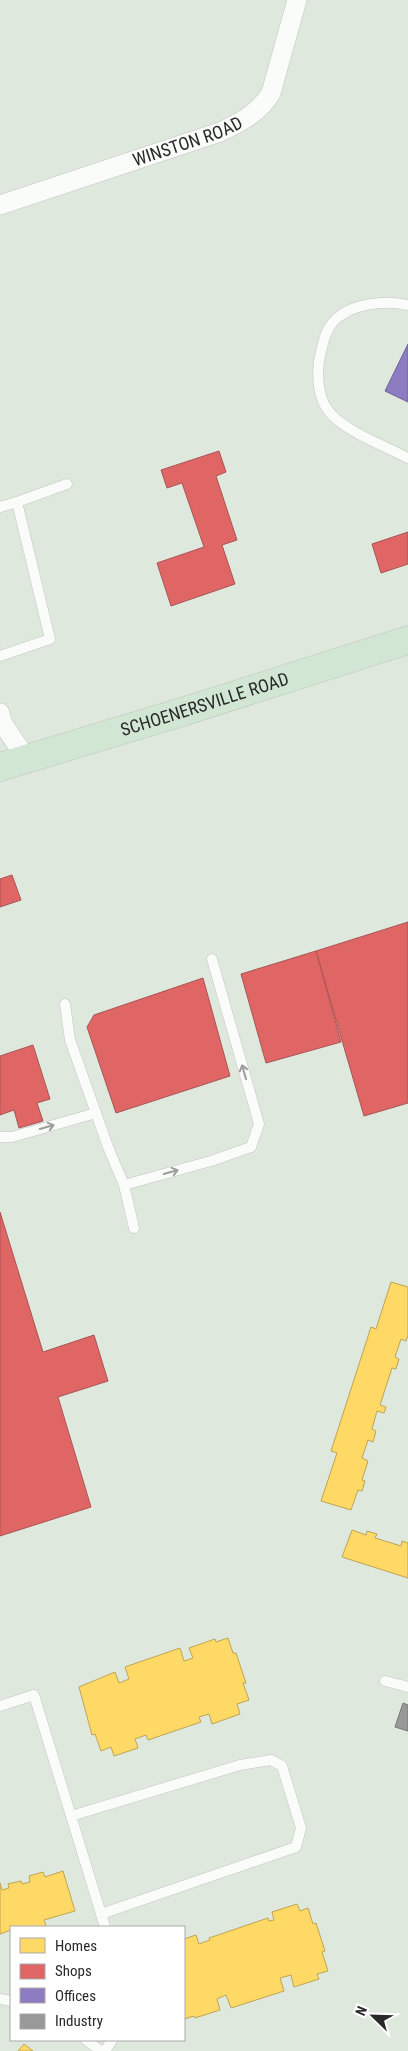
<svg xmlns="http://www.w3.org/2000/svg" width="408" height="2051" font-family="'Roboto Condensed',sans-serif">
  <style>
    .homes { fill: #ffd966; stroke: #bfa454 }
    .shops { fill: #e06666; stroke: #a95454 }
    .offices { fill: #8e7cc3; stroke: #706395 }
    .industry { fill: #999; stroke: #777 }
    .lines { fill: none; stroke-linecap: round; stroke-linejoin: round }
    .service-casing { stroke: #c4c5c3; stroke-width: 11 }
    .minor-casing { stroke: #c4c5c3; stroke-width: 20 }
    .primary-casing { stroke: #c0c4c0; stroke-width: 29 }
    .service { stroke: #fafcfa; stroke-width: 10 }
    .minor { stroke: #fafcfa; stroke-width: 19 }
    .primary { stroke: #d1e7d4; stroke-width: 28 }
    .oneway { stroke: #9c9d9c }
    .labels { text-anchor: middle; stroke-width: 5; stroke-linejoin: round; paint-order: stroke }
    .street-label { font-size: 18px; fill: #292929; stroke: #fff }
  </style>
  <rect width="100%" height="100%" fill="#dee8dd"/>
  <g class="homes">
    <polygon points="391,1282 408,1287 408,1335 406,1341 401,1339 395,1357 399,1359 396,1369 392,1368 380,1405 386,1407 384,1413 377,1411 372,1429 376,1431 373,1442 368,1440 362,1458 368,1461 362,1480 365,1481 362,1491 358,1490 351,1510 321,1501 337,1453 331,1451 371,1327 376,1329"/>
    <polygon points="352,1530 366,1535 367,1531 377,1534 375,1538 401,1546 402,1541 408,1543 408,1578 342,1557"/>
    <polygon points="228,1638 233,1653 236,1653 246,1683 243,1683 249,1700 237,1704 240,1714 212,1724 209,1714 199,1717 201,1722 148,1740 146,1735 135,1739 138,1748 114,1756 111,1747 101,1751 95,1734 92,1735 79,1687 115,1672 119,1683 129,1679 125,1667 180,1648 184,1661 193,1658 189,1648 215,1639 216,1642"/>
    <polygon points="63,1871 75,1911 44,1920 46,1926 43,1927 11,1927 11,1930 0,1934 0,1883 2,1890 9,1888 8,1884 21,1881 22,1884 30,1882 29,1876 43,1872 45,1877"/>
    <polygon points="297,1904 300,1911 308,1908 313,1924 316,1923 325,1951 322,1952 328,1971 317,1974 319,1979 294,1987 291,1975 280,1978 284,1991 231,2008 226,1995 217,1999 220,2010 195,2018 194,2016 184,2019 184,1939 196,1935 199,1944 210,1940 209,1938 268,1918 269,1921 274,1920 272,1912"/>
    <polygon points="24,2044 33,2051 18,2051"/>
  </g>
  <g class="shops">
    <polygon points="219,451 226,472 216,476 237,540 222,545 235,584 171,606 157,563 204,547 182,483 167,488 161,470"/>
    <polygon points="408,532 408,564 381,573 372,544"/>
    <polygon points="12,875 21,900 0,907 0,879"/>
    <polygon points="408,922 408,1103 364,1116 316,951"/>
    <polygon points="316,951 341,1042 266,1063 241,974"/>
    <polygon points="203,978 230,1076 116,1113 87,1027 94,1015"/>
    <polygon points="33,1045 50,1099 37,1103 43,1121 19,1128 14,1110 0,1115 0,1056"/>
    <polygon points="0,1212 43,1352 94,1335 108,1381 58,1397 91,1507 0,1536"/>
  </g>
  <polygon class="offices" points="408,344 408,402 385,391"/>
  <polygon class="industry" points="403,1703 408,1705 408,1731 395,1727"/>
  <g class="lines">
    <g class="service-casing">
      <g id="service">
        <path d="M408 305C385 300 350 303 333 322 324 333 322 348 319 361 317 378 318 395 327 409 341 430 385 446 408 458"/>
        <polyline points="17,502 67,484"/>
        <polyline points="0,507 17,502 50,639 0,656"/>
        <polyline points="65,1004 70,1040 108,1147 124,1185 134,1228"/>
        <polyline points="0,1137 12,1137 96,1113"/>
        <polyline points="124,1185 211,1161 251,1147 259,1124 212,959"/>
        <polyline points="385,1681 408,1687"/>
        <polyline points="0,1706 34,1695 105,1927"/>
        <polyline points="71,1816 240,1765 271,1760 282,1766 301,1828 296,1847 101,1914"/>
        <polyline points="0,1999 11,2001"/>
        <polyline points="86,2040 101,2051"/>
        <polyline points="105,2051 112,2040"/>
      </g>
    </g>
    <g class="minor-casing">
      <g id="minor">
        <path id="s1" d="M0 205 220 132C241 122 259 113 271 93L297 0"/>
        <polyline points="0,713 3,724 26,758"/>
      </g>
    </g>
    <g class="primary-casing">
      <g id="primary">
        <path id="s2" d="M0 767 182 712 408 640"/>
      </g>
    </g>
    <use href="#service" class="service"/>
    <use href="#minor" class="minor"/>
    <use href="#primary" class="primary"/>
  </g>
  <defs><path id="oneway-shaft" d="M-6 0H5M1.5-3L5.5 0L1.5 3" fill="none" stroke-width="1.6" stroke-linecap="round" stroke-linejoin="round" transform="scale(1.25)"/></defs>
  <g class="oneway">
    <use href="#oneway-shaft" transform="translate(244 1072) rotate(-106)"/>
    <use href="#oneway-shaft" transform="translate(47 1127) rotate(-16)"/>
    <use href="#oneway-shaft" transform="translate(171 1172) rotate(-16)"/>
  </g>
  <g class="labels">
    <g class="street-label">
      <text dy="6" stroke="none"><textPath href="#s1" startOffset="198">WINSTON ROAD</textPath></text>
      <text dy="6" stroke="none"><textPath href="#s2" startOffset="214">SCHOENERSVILLE ROAD</textPath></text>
    </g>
  </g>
  <rect x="10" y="1926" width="175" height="115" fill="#ffffff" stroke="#a9a9a9"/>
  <rect x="20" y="1938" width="25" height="15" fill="#ffd966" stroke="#a9a9a9"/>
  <text x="55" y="1951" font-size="15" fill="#292929">Homes</text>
  <rect x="20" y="1964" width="25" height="15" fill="#e06666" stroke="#a9a9a9"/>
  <text x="55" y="1976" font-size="15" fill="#292929">Shops</text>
  <rect x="20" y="1988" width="25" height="15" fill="#8e7cc3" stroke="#a9a9a9"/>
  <text x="55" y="2001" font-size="15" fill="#292929">Offices</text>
  <rect x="20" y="2014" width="25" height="15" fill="#999999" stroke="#a9a9a9"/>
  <text x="55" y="2026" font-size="15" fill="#292929">Industry</text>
  <g transform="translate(373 2016) rotate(293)" stroke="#ffffff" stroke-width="4" paint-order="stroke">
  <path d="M0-4L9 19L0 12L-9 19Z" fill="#292929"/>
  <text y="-8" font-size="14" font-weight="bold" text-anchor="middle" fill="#292929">N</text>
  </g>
</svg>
